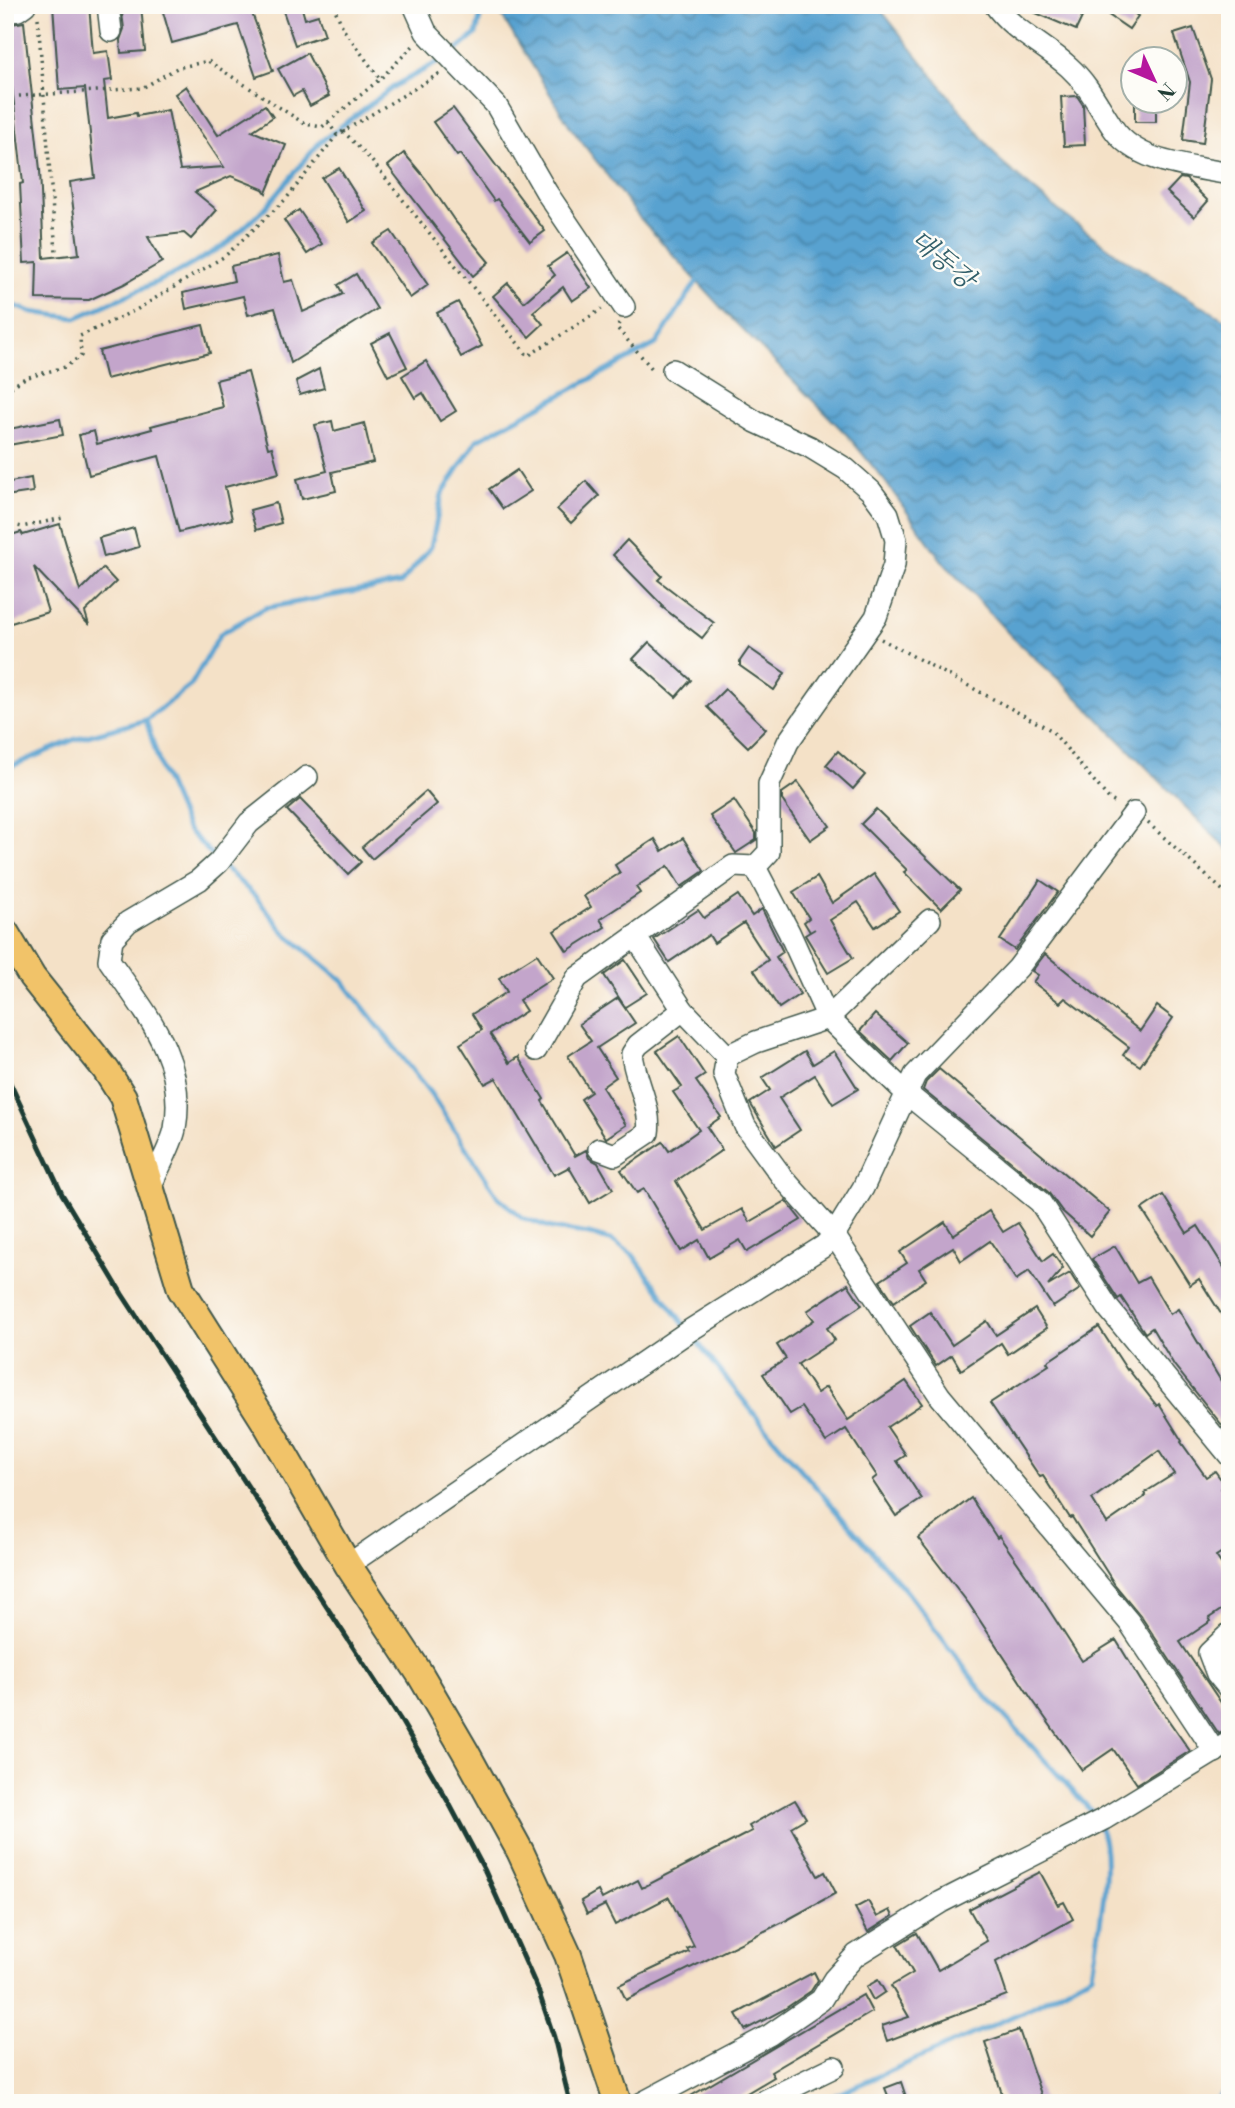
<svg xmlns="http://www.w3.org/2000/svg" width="1235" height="2108" font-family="'Libre Bodoni','Noto Serif KR',serif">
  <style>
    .water { fill: url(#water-waves); stroke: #3c7082; stroke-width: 2 }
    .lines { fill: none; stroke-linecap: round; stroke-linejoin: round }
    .stream { stroke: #58a2d0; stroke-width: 5 }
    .building { fill: #c3a5cb; fill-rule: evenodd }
    .minor-casing { stroke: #3f564a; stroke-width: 24 }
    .major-casing { stroke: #3f564a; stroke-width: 30 }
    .path { stroke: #3f564a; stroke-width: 3.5; stroke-dasharray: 2 5; stroke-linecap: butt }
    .minor { stroke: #fff; stroke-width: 21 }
    .major { stroke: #f1c369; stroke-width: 26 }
    .rail { stroke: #1f3d34; stroke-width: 5 }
    .labels { text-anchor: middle; stroke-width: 5; stroke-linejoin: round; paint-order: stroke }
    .water-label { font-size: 26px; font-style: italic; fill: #33606b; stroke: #fdfcf7 }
  </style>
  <defs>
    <pattern id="water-waves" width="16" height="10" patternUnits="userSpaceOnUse" patternTransform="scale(1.75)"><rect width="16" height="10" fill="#58a2d0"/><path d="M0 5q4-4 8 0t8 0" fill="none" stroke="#4885aa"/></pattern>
  </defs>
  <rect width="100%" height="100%" fill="#fdfcf7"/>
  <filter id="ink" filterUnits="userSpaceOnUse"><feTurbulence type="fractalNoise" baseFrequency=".0143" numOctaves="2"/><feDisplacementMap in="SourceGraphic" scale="14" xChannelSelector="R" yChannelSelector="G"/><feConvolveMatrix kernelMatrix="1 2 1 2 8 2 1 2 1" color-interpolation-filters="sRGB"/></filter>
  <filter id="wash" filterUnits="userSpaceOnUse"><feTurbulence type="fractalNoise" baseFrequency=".00686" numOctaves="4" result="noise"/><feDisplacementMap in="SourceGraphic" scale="28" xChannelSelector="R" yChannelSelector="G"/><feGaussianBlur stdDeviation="1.57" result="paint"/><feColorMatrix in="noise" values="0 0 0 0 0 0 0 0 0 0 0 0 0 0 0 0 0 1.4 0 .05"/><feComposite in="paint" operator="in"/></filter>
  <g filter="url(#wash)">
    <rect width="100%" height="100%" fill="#f4e1c7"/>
    <polygon class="water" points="495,5 877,5 1003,164 1059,211 1121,257 1230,323 1230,852 1069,689 1011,636 943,562 884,480 848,436 724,311 639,217 571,128"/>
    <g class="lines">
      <g class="stream">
        <polyline points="452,54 476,34 483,5"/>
        <polyline points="5,302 31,312 76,318 177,273 225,245 265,208 320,142 396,85 444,59"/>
        <polyline points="146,720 161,769 187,829 215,858"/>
        <polyline points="5,769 73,740 146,720 191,685 220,634 265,608 401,583 431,547 442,494 477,440 656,344 699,278"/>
        <polyline points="222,865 255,896 285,933 342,980 431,1094 498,1197 523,1218 552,1228 589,1234 613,1241 633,1255 685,1326"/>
        <polyline points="691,1334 771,1435 908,1593 985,1695 1092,1812 1095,1818"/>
        <path d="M818 2103 1029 2009 1092 1974C1097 1937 1115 1860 1099 1826"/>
        <polyline points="1214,2103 1230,2087"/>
      </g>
    </g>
    <g id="blocks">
      <g class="building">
        <polygon points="53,5 89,5 93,53 108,51 112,80 104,81 108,118 136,113 137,116 168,110 180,170 224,167 175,94 186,86 218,135 265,105 273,117 252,131 286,145 266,193 263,189 231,176 195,192 217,210 191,239 184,233 148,237 162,262 124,284 89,300 36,299 37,262 24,263 20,184 23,183 5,25 24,22 40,170 44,258 79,254 70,182 95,178 85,88 59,90"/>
        <polygon points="121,5 141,5 145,51 121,53 120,40 124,29"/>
        <polygon points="161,5 249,5 273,71 256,77 238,25 172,43"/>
        <polygon points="281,5 301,5 305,19 318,15 325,35 295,45"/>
        <polygon points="1017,5 1071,5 1085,11 1076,30"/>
        <polygon points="1094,5 1121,5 1138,16 1129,29"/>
        <polygon points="1193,28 1211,79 1203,143 1183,140 1190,82 1174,34"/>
        <polygon points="307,53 329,96 310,106 302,91 293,96 278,69"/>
        <polygon points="1077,96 1083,105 1085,145 1064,146 1061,97"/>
        <rect x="1135" y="102" width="21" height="20"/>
        <polygon points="453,108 545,231 530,242 497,199 494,201 460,154 457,156 433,122"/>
        <polygon points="404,153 426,179 454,220 489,262 473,276 388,166"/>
        <polygon points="339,168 366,211 349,222 322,178"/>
        <polygon points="1180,178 1186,179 1208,201 1194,217 1167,192"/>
        <polygon points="299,210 322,244 307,254 284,220"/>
        <polygon points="391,231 428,285 410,298 372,243"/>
        <polygon points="567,253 591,288 572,301 563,287 533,312 543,324 529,337 493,296 508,283 524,302 555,275 548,266"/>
        <polygon points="278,255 284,282 293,280 303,312 343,294 338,285 356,274 377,309 291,363 275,308 248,315 243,296 186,309 183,293 234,281 231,266"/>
        <polygon points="458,302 482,346 461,357 437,313"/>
        <polygon points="203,325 210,353 106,379 99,351"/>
        <polygon points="390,333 407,367 388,376 371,343"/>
        <polygon points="426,361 456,411 440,421 423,393 415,398 402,376"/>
        <polygon points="319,369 324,388 300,395 296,381"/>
        <polygon points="248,372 268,448 272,447 279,473 225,487 232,519 179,532 159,456 89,475 79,435 94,431 97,444 152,429 151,426 223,407 216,380"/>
        <polygon points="60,419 63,435 9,445 9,429"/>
        <polygon points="332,421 334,431 364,423 373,462 332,472 336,491 302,499 297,479 327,471 315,425"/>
        <polygon points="517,470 531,491 503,509 489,489"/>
        <polygon points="31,478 33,492 5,496 5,483"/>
        <polygon points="586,481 599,496 571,523 557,509"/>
        <polygon points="276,503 281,523 256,530 250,510"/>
        <polygon points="60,524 80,591 103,568 116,582 85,612 89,625 34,567 48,612 11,623 5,605 5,537 21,532 23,535"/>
        <polygon points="134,528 139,547 104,557 99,538"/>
        <polygon points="627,540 662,576 658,580 714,623 702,638 662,607 663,606 613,555"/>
        <polygon points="649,642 691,680 676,697 633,659"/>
        <polygon points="749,648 785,673 774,690 740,666 740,661"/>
        <polygon points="725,689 766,729 748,747 707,707"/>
        <polygon points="838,751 865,775 853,789 826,765"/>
        <polygon points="798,782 830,826 810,840 782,800 782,793"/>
        <polygon points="426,791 437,804 372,859 362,847"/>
        <polygon points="300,799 361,862 348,874 287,810"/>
        <polygon points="734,800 756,833 756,840 736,853 710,816"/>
        <polygon points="876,809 960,890 941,909 904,872 907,870 861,824"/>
        <polygon points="683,838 704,871 681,887 668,866 636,887 640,893 600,919 605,927 567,951 554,931 591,907 584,896 620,873 615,865 655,839 662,851"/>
        <polygon points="874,874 899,911 875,927 858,902 830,920 853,958 828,973 805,935 815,929 810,932 804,922 809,918 793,892 817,877 832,903"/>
        <polygon points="1040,880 1058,892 1015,950 1000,940"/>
        <polygon points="738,895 752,916 762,909 783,952 776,957 800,994 779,1008 754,970 768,960 744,923 714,943 709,935 669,962 654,939 698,910 704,918"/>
        <polygon points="537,954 553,978 519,1000 526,1011 490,1034 509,1063 518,1057 544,1099 542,1101 575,1156 586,1150 589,1158 598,1163 613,1189 590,1203 569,1167 554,1175 496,1078 485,1084 460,1044 482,1030 472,1014 507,992 499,978"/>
        <polygon points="1045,954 1140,1031 1157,1006 1173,1018 1140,1066 1123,1055 1129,1047 1065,998 1060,1003 1033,982 1038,975 1032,971"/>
        <polygon points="625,960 647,993 625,1007 604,975"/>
        <polygon points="618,998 635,1023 597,1048 616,1077 602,1087 626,1125 606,1138 581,1099 591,1092 568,1056 591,1041 579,1024"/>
        <polygon points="875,1014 908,1043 892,1061 860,1031"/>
        <polygon points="679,1036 705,1075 696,1081 721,1117 707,1127 722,1150 676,1181 705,1230 742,1209 750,1222 786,1201 801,1220 747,1252 740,1240 709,1258 699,1240 681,1251 644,1189 637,1193 621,1170 663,1142 669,1151 699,1130 673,1092 682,1087 657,1051"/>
        <polygon points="805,1051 813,1064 834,1051 858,1089 833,1104 815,1075 779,1098 800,1130 776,1146 750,1103 770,1090 762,1078"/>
        <polygon points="939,1069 1110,1212 1090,1236 1062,1211 1048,1192 923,1090 926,1082"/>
        <polygon points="1163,1195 1187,1233 1198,1226 1230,1277 1230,1328 1199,1279 1190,1285 1142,1209"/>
        <polygon points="989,1211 1003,1232 1018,1223 1043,1261 1053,1254 1063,1268 1048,1286 1070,1273 1080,1289 1053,1307 1029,1271 1016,1280 990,1241 961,1261 953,1247 919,1269 926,1280 894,1302 880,1281 907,1263 900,1252 945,1222 953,1235"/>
        <polygon points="1115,1246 1137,1283 1148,1277 1170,1314 1178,1309 1230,1396 1230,1435 1174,1365 1152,1328 1145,1333 1121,1297 1118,1299 1092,1259"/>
        <polygon points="848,1284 862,1305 827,1328 835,1340 798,1364 817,1393 826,1387 848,1420 906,1381 922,1404 887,1427 906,1455 897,1461 922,1499 896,1516 872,1480 877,1476 846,1429 826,1442 802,1407 790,1414 763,1374 786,1359 777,1345 814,1320 807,1311"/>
        <polygon points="1035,1309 1047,1328 1008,1354 1001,1343 961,1370 952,1355 936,1366 910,1326 930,1312 952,1345 987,1321 996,1335"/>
        <path d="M1099 1327 1127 1370 1128 1369 1157 1406 1159 1404 1182 1441 1181 1442 1206 1477 1215 1471 1225 1485 1221 1488 1230 1502V1547L1216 1556 1230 1577V1604L1209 1618 1211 1621 1180 1642 1230 1716V1728L1219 1734 1140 1615 1115 1585 1072 1517 1070 1518 1043 1476 1040 1477 990 1403 1049 1365 1047 1362ZM1159 1451 1174 1474 1144 1493 1146 1496 1107 1523 1092 1499Z"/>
        <polygon points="971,1498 997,1538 999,1536 1029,1579 1082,1661 1116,1640 1141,1681 1190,1751 1137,1784 1113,1749 1082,1770 1031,1698 969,1604 918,1538"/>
        <polygon points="795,1800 806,1818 791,1827 818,1876 825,1872 836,1893 787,1920 626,2000 619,1985 689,1952 687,1949 694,1946 669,1897 615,1925 605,1905 587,1914 581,1901 598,1891 602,1899 638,1880 642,1888 752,1831 749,1826"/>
        <polygon points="1040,1872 1058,1905 1064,1902 1073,1919 996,1962 1007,1995 887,2041 882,2026 909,2017 891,1986 913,1973 897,1945 917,1933 938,1970 987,1941 969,1909"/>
        <polygon points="868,1901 877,1917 890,1910 893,1916 868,1932 855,1908"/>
        <polygon points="814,1972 818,1980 811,1991 783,2010 745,2030 736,2014"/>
        <polygon points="878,1980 885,1992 873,2000 866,1987"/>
        <polygon points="863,1995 872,2012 771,2072 774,2077 730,2103 679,2103"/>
        <polygon points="1019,2030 1044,2103 1005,2103 985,2042"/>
        <polygon points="901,2082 908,2103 891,2103 885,2088"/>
      </g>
    </g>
  </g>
  <g filter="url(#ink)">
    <use href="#blocks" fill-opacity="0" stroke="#3f564a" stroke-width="2"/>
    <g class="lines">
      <g class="minor-casing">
        <g id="minor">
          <polyline points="108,5 111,31"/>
          <polyline points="414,5 426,32 496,105 547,193 624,307"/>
          <path d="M995 5C1014 32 1045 45 1069 67 1089 85 1098 106 1113 128 1137 164 1191 166 1230 174"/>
          <polyline points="5,12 18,10 25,5"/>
          <polyline points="673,370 756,422 810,447 846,469 871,491 888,514 896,540 894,565 876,617 788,742 769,784 769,852 755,867 789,932 828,1018 906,1093 1040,1202 1109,1309 1230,1456"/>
          <polyline points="930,920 828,1018 756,1042 727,1056 724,1074 745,1126 783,1178 834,1235 940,1396 1129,1622 1215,1752"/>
          <polyline points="635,936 683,1010 727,1056"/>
          <polyline points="536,1050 577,978 733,866 755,867"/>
          <path d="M599 1149 615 1155 648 1133C652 1107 635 1081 632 1054L638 1045 683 1010"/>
          <path d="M150 1188C156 1172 172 1145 175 1129 187 1059 146 1014 109 960L112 939 128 922 199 880 219 862 249 823 307 777"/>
          <polyline points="348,1565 689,1331 824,1246 834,1235 863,1188 915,1075 1018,968 1134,813"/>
          <polyline points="1230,1633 1209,1653 1217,1674 1230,1690"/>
          <polyline points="642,2103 770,2035 821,2000 834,1979 856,1955 941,1902 1104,1819 1230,1742"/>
          <polyline points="760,2103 834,2067"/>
        </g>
      </g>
      <g class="major-casing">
        <polyline id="major" points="5,932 32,977 106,1070 123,1097 181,1289 267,1425 348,1565 420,1674 465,1751 520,1851 568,1955 618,2103"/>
      </g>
      <g class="path">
        <polyline points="333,5 344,30 380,79"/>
        <polyline points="38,18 56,252"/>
        <polyline points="5,97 142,88 177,68 208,61 305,124 322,127 380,79 415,44"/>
        <polyline points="328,122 337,135"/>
        <polyline points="343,131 371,160 528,356 602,309"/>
        <polyline points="619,323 617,328 654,371"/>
        <polyline points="5,391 25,378 65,367 81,356 80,336 136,310 225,256 286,199 337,135 442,72"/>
        <polyline points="5,523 22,527 63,518"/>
        <polyline points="881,639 1051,730 1110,800 1118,804"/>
        <polyline points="1148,823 1230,897"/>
      </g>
      <use href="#minor" class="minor"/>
      <use href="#major" class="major"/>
      <polyline class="rail" points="5,1072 62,1194 122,1294 400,1719 450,1805 485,1871 538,1990 554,2037 570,2103"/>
    </g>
  </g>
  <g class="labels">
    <g class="water-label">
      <text transform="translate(943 259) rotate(40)" y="9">대동강</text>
    </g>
  </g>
  <rect width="1235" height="2108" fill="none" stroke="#fdfcf7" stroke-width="28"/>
  <g transform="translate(1154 80) rotate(134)"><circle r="33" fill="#fdfcf7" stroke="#a4b0a9" stroke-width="2"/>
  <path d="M0-5L12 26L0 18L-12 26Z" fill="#b5179e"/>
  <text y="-10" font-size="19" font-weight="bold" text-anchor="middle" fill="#1f3d34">N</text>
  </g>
</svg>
